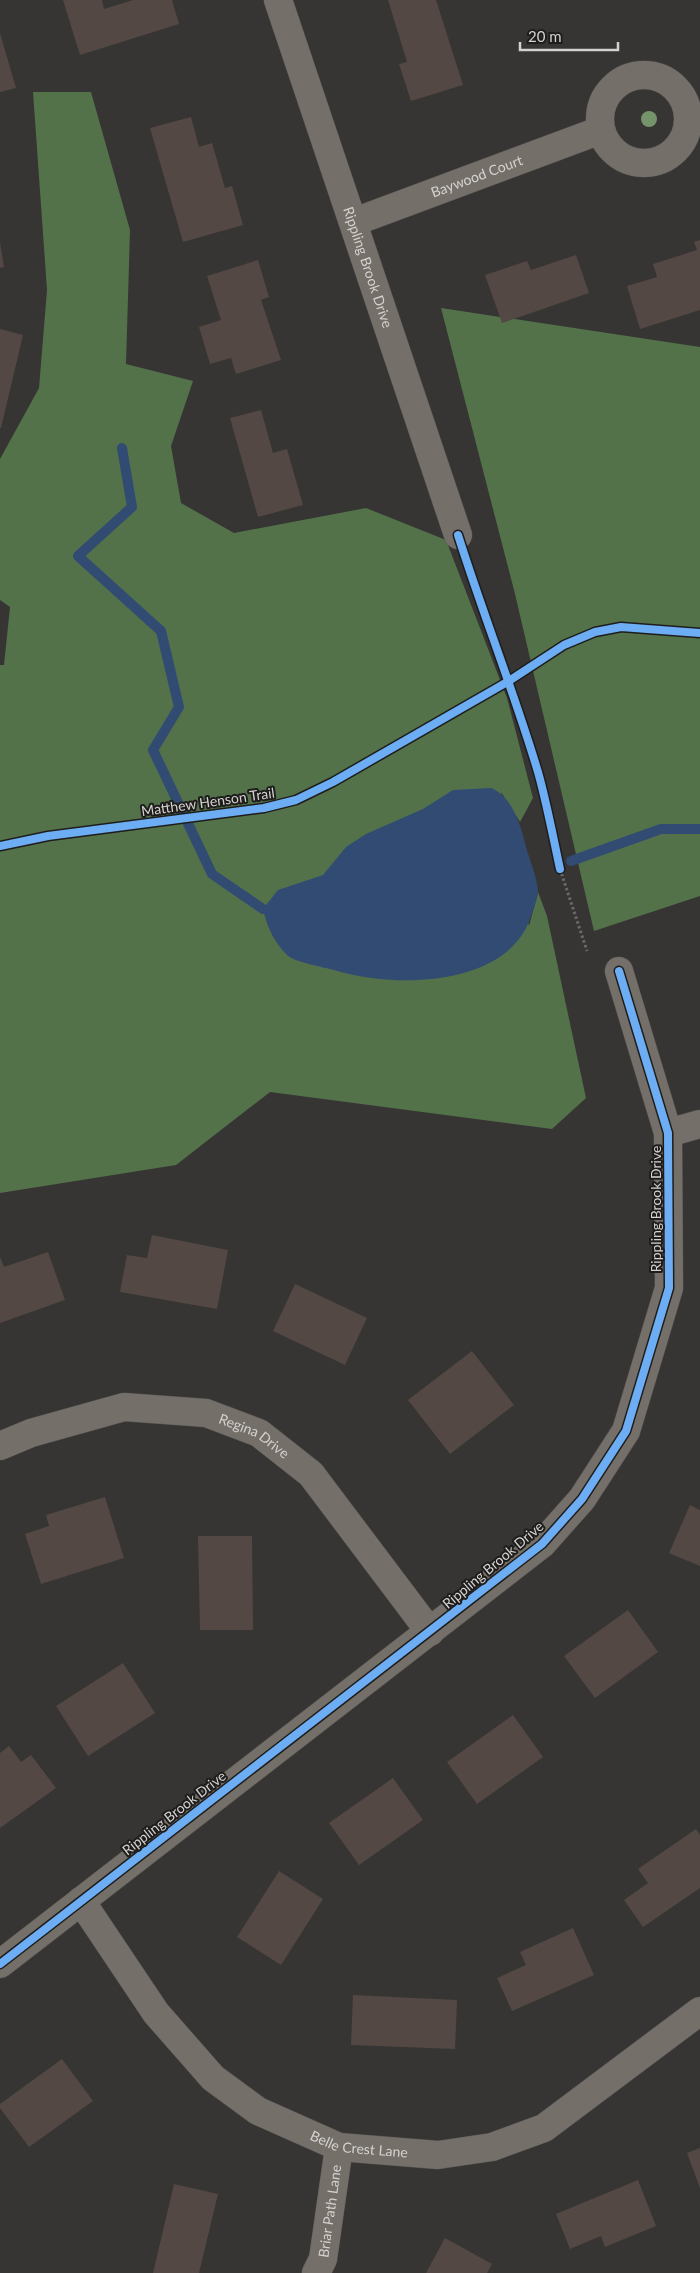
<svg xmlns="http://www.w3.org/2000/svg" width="700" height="2273" font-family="Lato,sans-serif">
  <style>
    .forest { fill: #53724a }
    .water { fill: #314b73 }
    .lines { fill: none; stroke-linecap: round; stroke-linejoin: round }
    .stream { stroke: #314b73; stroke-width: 10 }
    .building { fill: #534843 }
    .minor-casing { stroke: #525150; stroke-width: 29 }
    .path { stroke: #6d6a65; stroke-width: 3; stroke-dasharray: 2.5 2.5; stroke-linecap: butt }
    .minor { stroke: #746f68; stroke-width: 28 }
    .cycleway-casing { stroke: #1e1d1c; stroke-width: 11 }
    .cycleway { stroke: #6dadf4; stroke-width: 8 }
    .tree { fill: #75946c }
    .labels { text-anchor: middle; stroke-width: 4; stroke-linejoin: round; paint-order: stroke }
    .street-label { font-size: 14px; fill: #d4d2d0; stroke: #1e1d1c }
  </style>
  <rect width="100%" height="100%" fill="#363533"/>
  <g class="forest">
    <polygon points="33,92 91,92 130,230 126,364 193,381 171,446 181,503 234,533 366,508 446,540 507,698 533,798 520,822 501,792 529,926 538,892 547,916 586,1098 552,1129 270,1092 176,1165 0,1193 0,665 4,665 10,607 0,600 0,459 39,388 47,290"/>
    <polygon points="441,308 700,347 700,896 594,931 515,594"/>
  </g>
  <path class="water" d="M491 788C513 797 521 826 526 847 530 861 537 877 538 891 538 898 534 907 532 913 511 988 395 989 334 970 323 967 294 962 287 955 274 942 267 927 263 909L278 890 323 875 346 847 366 834 423 809 453 790Z"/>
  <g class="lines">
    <g class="stream">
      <polyline points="122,448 132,507 78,556 161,631 179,707 153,750 212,874 263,909"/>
      <polyline points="571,861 661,829 700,829"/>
    </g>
  </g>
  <g class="building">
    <polygon points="63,0 102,0 104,9 133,0 172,0 179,24 80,55"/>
    <polygon points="388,0 436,0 463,85 411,101 399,64 407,62"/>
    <polygon points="0,33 16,88 0,92"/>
    <polygon points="191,117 199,147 212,143 225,188 232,186 243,225 183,242 150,128"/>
    <polygon points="700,240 700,310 640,329 627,286 657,277 653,264 697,250 694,242"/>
    <polygon points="0,242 4,267 0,268"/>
    <polygon points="576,255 589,293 502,323 485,275 527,261 531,270"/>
    <polygon points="258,260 269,297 261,300 281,360 236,374 231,358 210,364 199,327 221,320 207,276"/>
    <polygon points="0,329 23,335 1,428 0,428"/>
    <polygon points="261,410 273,453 287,449 303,505 258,517 230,418"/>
    <polygon points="152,1235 228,1250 217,1309 120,1292 127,1255 147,1258"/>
    <polygon points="48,1252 65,1300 0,1323 0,1257 4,1267"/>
    <polygon points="295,1284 367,1318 345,1365 273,1331"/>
    <polygon points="472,1351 514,1405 450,1454 408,1400"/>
    <polygon points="105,1497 124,1558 41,1584 25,1534 49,1526 46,1515"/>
    <polygon points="690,1505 700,1510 700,1566 669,1553"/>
    <polygon points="198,1536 252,1536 253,1630 200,1630"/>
    <polygon points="628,1610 658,1652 595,1698 564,1656"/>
    <polygon points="123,1663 155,1713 88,1756 56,1706"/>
    <polygon points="513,1715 543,1757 477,1804 447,1762"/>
    <polygon points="9,1746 21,1762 31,1755 56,1788 0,1828 0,1753"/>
    <polygon points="393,1778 423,1820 359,1865 329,1823"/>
    <polygon points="696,1829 700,1835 700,1888 643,1927 624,1900 648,1883 638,1869"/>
    <polygon points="279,1871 323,1899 281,1965 237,1937"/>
    <polygon points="573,1928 594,1975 512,2011 497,1978 526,1965 520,1952"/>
    <polygon points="353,1995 457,2000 455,2049 351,2045"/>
    <polygon points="62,2059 93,2101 29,2147 0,2108 0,2104"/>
    <polygon points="700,2148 700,2188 687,2153"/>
    <polygon points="638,2180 656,2226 605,2247 601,2236 570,2249 556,2214"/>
    <polygon points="174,2184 218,2194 199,2273 153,2273"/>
    <polygon points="445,2238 492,2264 487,2273 426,2273"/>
  </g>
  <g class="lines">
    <g class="minor-casing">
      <g id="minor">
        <path id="s1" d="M278 0 458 535"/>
        <circle cx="644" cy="119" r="44"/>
        <path id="s2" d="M354 222 601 130"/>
        <polyline points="668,1133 700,1124"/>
        <path id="s3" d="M0 1446 31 1433 124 1407 206 1413 259 1433 311 1474 430 1632"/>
        <path id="s4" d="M81 1901 156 2013 213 2078 258 2111 339 2147 438 2155 492 2147 544 2128 700 2011"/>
        <polyline points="0,1964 542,1544 582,1499 626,1431 669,1288 668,1133 619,971"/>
        <path id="s5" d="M316 2273 323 2259 339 2147"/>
      </g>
    </g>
    <polyline class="path" points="560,869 587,951"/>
    <use href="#minor" class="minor"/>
    <g class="cycleway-casing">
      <g id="cycleway">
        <path d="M458 535C483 614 514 692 538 772 547 804 553 837 560 869"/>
        <polyline points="0,846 48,836 264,808 296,800 333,782 509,681 564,645 595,632 621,627 700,633"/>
        <polyline points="0,1964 542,1544 582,1499 626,1431 669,1288 668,1133 619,971"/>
      </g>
    </g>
    <use href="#cycleway" class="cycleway"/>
  </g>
  <circle class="tree" cx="649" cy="119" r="8"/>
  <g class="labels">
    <g class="street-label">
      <text dy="5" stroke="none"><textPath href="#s2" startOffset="131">Baywood Court</textPath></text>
      <text dy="5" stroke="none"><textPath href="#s1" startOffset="282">Rippling Brook Drive</textPath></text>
      <text transform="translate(208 802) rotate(-8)" y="5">Matthew Henson Trail</text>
      <text transform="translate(656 1209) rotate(-90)" y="5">Rippling Brook Drive</text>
      <text dy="5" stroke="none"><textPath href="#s3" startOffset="266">Regina Drive</textPath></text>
      <text transform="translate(493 1565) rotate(-40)" y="5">Rippling Brook Drive</text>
      <text transform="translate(174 1813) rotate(-38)" y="5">Rippling Brook Drive</text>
      <text dy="5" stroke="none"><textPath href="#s4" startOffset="385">Belle Crest Lane</textPath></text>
      <text dy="5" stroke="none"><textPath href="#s5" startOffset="64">Briar Path Lane</textPath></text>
    </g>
  </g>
  <path d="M520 42v8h98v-8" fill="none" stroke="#d4d2d0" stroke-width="2.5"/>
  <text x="528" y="42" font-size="15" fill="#d4d2d0" stroke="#1e1d1c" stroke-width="4" paint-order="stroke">20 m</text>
</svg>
